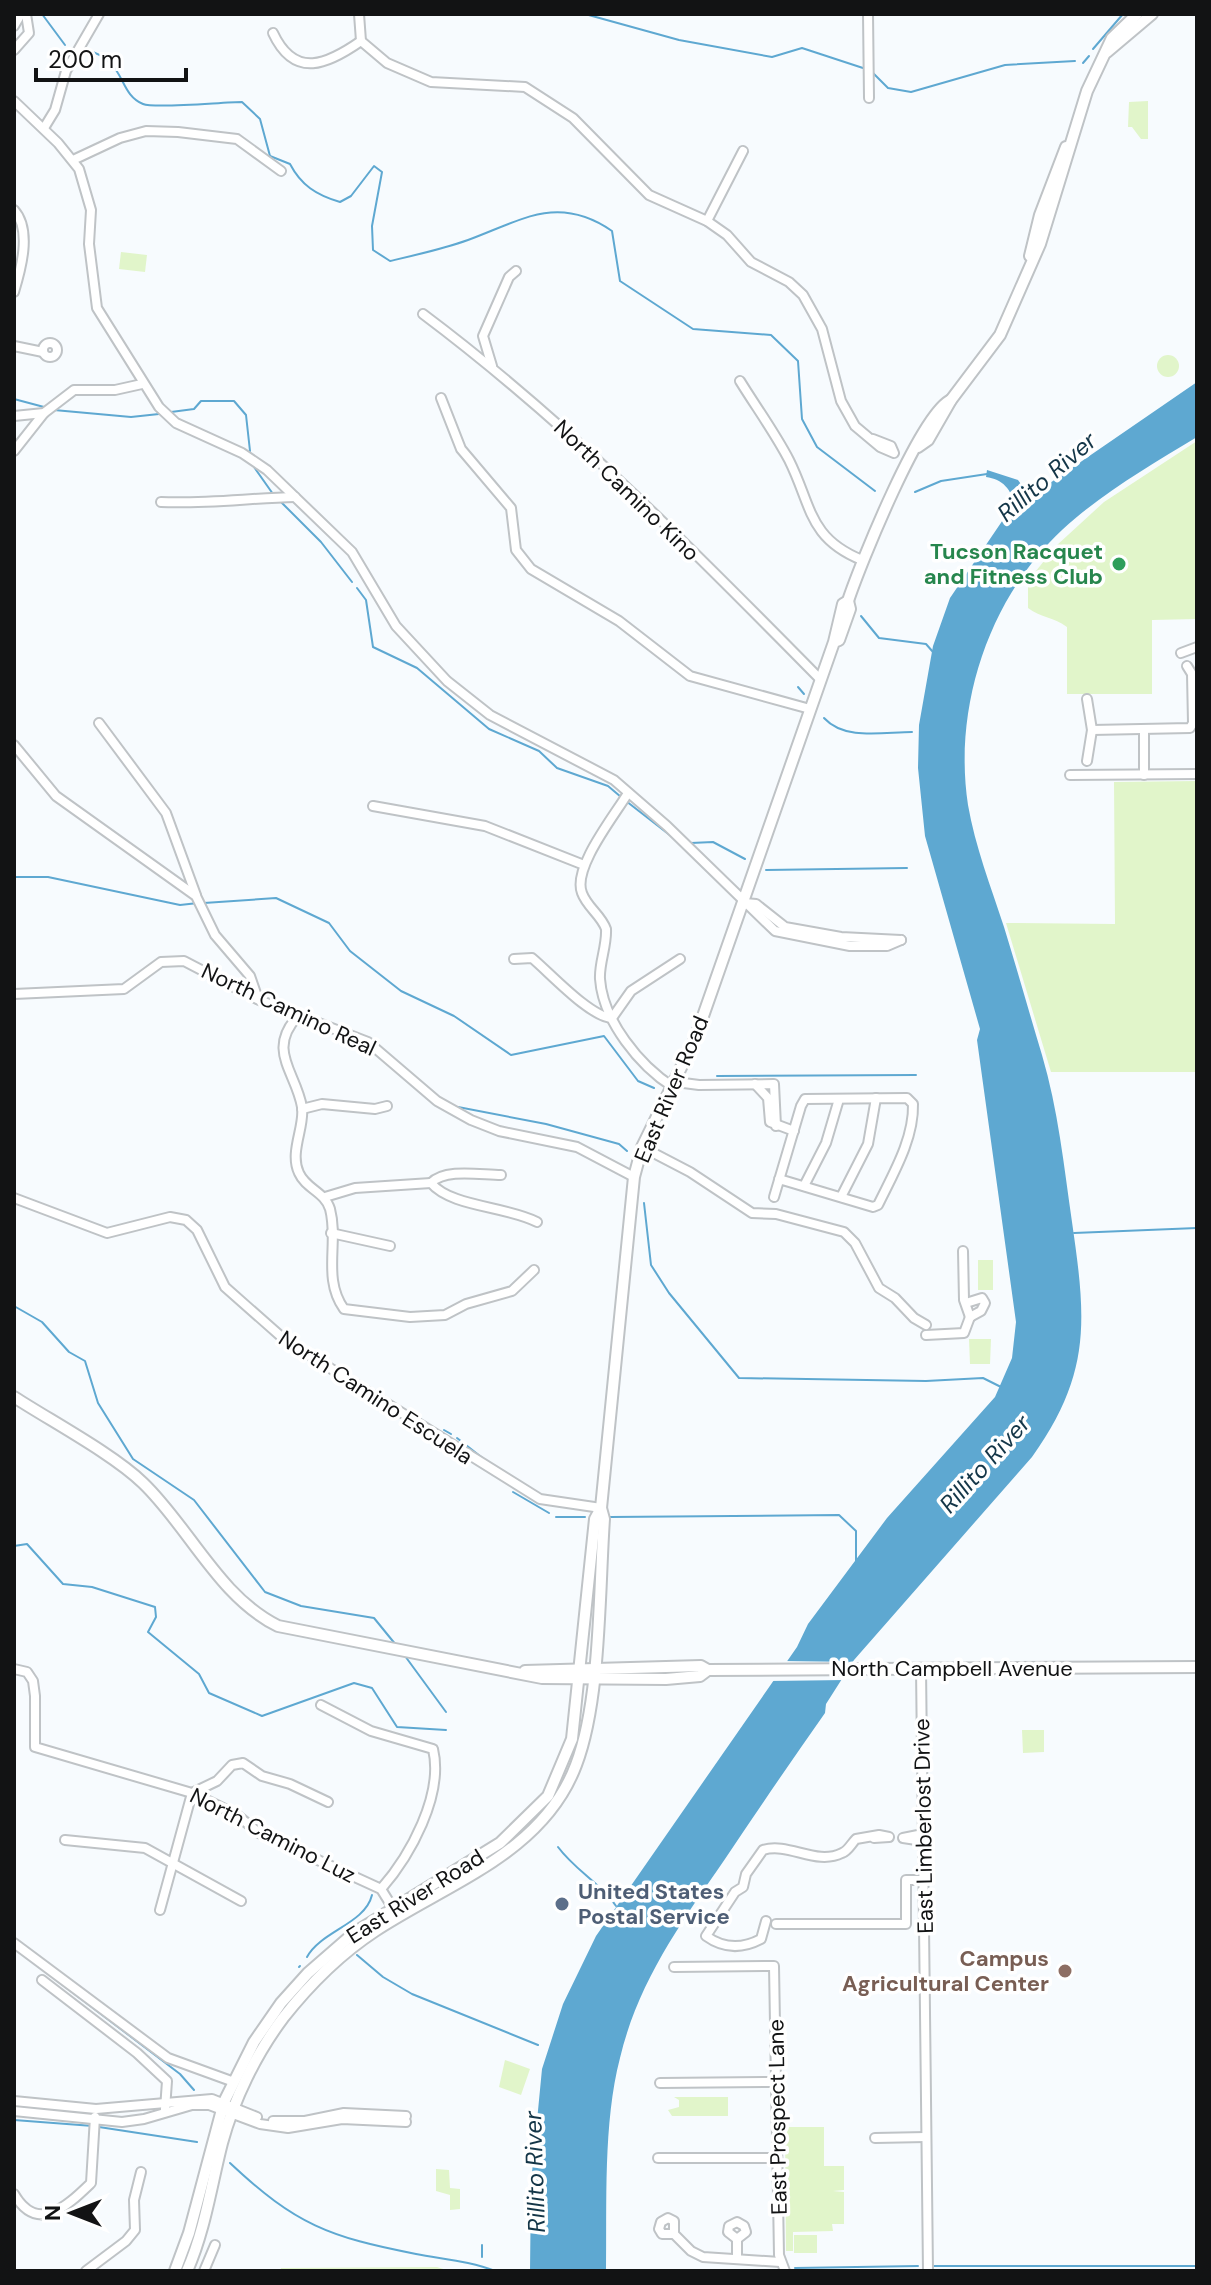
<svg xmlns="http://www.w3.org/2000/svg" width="1211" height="2285" font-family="'DM Sans',sans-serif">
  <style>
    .green { fill: #e1f5ca }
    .water { fill: #5ea8d1 }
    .pier { fill: #f7fbfe }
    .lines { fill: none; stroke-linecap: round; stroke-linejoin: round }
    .stream { stroke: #5ea8d1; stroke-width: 2 }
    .minor-casing { stroke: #bfc3c6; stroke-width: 12 }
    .major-casing { stroke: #bfc3c6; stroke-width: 14 }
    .minor { stroke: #fff; stroke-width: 8 }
    .major { stroke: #fff; stroke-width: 10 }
    .leisure-dot { fill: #2e9e5b; stroke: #fff; stroke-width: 3 }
    .service-dot { fill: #5c6f8a; stroke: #fff; stroke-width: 3 }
    .education-dot { fill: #8d6e63; stroke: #fff; stroke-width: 3 }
    .labels { text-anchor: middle; stroke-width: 7; stroke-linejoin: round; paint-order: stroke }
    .street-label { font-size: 22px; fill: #121314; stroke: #fff }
    .leisure-label { font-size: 22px; font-weight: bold; fill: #27864d; stroke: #fff; text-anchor: end }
    .service-label { font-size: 22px; font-weight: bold; fill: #4e5e75; stroke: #fff; text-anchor: start }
    .education-label { font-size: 22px; font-weight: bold; fill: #785e54; stroke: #fff; text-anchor: end }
    .water-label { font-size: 24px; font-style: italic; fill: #143648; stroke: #fff }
  </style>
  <rect width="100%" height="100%" fill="#f7fbfe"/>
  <g class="green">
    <polygon points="1148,101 1148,139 1141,139 1132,127 1128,127 1129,102"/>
    <polygon points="121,252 147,255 145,272 119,269"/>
    <circle cx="1168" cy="366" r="11"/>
    <path d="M1197 441V619L1152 620V694H1067V627C1054 617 1041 618 1028 608V581L1056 546 1104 502Z"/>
    <polygon points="1197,781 1197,1072 1051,1072 1006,923 1115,924 1114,782"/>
    <rect x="978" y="1260" width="15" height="30"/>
    <polygon points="969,1339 991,1339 990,1364 970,1364"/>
    <polygon points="1022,1730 1044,1730 1044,1752 1023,1753"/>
    <polygon points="505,2060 530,2069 521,2095 499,2087"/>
    <polygon points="674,2097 728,2097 728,2116 672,2116 668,2110 679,2107 679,2100"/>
    <polygon points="785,2127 824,2127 824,2166 844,2166 844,2190 833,2191 844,2192 844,2224 832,2224 833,2231 793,2232 793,2251 786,2251"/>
    <polygon points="436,2169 449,2170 450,2188 460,2189 460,2209 450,2210 450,2195 436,2191"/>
    <rect x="794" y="2235" width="23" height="18"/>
    <polygon points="437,2267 450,2271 280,2271 281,2268"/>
  </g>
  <path class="water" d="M1197 382V437C1151 465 1102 493 1062 530 989 598 953 707 968 805 975 846 991 887 1004 927 1017 969 1029 1012 1042 1055 1058 1109 1064 1166 1072 1222 1086 1319 1092 1373 1032 1457L854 1660 826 1704 825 1713C791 1761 758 1810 725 1859 681 1923 638 1982 620 2058 603 2123 607 2204 606 2271H530L531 2183 542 2069 563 2004 596 1936 797 1647 808 1624 887 1518 995 1397 1012 1358 1016 1322 977 1040 980 1029 925 836 918 768 919 725 933 646 950 598 1013 505C1013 490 1002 479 986 477L987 470 1018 480 1028 494 1050 483Z"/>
  <polygon class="pier" points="783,1661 858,1662 846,1680 769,1681"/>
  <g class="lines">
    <g class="stream">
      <polyline points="42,14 65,45"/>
      <polyline points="585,14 679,40 772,57 802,48 866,69"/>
      <polyline points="1093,49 1123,14"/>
      <path d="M87 50C127 61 117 93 143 104 155 109 223 102 242 102L260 119 270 156 290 164C301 185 316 195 340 202L351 196 374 166 382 172 372 226 373 250 390 261C416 255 443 249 468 240 522 220 558 194 612 231L620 281 693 329 771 335 798 361 802 419 817 447 875 491"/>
      <polyline points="1083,63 1089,56"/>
      <polyline points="872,72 888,88 911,92 1005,65 1075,61"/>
      <polyline points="14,399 44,407"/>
      <polyline points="54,410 131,417 159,414"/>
      <polyline points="171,412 194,409 201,401 234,401 246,415 250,451"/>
      <polyline points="254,467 273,494"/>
      <polyline points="915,492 941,481 987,474"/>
      <polyline points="280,501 321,542 352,582"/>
      <polyline points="357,588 366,600 373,647 417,668 489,729 539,751 557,768 608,786 621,797"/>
      <polyline points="861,616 879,638 926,644 933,652"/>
      <polyline points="798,687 804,694"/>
      <path d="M824 718C845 741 884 732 912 732"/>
      <polyline points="626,801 680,843"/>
      <polyline points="691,843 713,842 745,859"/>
      <polyline points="766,870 907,868"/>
      <polyline points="14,877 48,877 180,905 198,903"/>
      <polyline points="204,903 276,898 329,923 350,951 401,991 454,1016 511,1055 604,1036 638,1081 654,1088"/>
      <polyline points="717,1076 916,1075"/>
      <polyline points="458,1107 546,1124 619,1144 627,1151"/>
      <polyline points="644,1203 651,1265 669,1293 739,1378 926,1381 983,1378 1001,1387"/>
      <polyline points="1074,1233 1197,1228"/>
      <polyline points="14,1306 42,1322 69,1352 85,1361 98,1403 133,1459 194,1500 265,1592 301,1606 374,1618 396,1645"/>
      <polyline points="444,1430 451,1434"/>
      <polyline points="457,1438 494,1467"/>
      <polyline points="513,1492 549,1513"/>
      <polyline points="556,1517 585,1517"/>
      <polyline points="610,1517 839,1515 856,1531 856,1564"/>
      <polyline points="14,1546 27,1544 63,1584 92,1587 155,1607 156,1617 148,1632 199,1674 209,1693 262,1716 354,1683 372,1688 397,1727 446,1730"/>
      <polyline points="405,1656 446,1712"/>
      <path d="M558 1847C575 1870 600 1883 616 1906"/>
      <polyline points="357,1955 383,1977 412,1994 538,2045"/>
      <path d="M307 1957C321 1931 365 1924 372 1895"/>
      <polyline points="30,1960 180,2074 194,2090"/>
      <polyline points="299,1967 300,1966"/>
      <polyline points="14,2120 93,2126"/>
      <polyline points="99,2127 197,2142"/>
      <path d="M230 2163C296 2225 329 2237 416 2254 441 2259 471 2261 495 2271"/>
      <polyline points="482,2257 482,2245"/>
      <polyline points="934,2266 1197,2266"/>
      <polyline points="795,2268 918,2266"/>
    </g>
    <g class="minor-casing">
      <g id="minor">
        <polyline points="359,14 361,41 387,63 431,82 525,87 573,118 649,195 707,221 727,235 751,262 789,282 803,295 822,329 841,401 855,426 880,447 894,453 891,446 873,439"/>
        <polyline points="868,14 869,98"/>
        <polyline points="14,26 21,14"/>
        <path d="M273 33C295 80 328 64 361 41"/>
        <polyline points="14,50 29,33 26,14"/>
        <polyline points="14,101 58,143 79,169 91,210 89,244 97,308 159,407 176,423 242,453 267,470 352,552 396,626 447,681 490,715 614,780 667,826 775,931 850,946 887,946 901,940"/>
        <polyline points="44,128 55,110 66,71 99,14"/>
        <polyline points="73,160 120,138 146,131 178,132 237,139 281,171"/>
        <path d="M14 210C32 230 21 269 14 292"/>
        <polyline points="707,221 743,151"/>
        <path d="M423 314C567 422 694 551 820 679"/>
        <circle cx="50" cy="350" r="7"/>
        <polyline points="14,346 43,352"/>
        <polyline points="492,366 483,336 509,277 516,271"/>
        <path d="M740 381C756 407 775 433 789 460 812 506 808 538 862 560"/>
        <polyline points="441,398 461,449 511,508 516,550 531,569 619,621 690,676 810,709"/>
        <polyline points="14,416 44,413 74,390 115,390 142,384"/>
        <polyline points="14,451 44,413"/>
        <path d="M161 502C205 504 250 498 295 497"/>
        <polyline points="1181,653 1197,647"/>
        <polyline points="1087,699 1092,730 1087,761"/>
        <polyline points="99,723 166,813 196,895"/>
        <polyline points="1092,730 1190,728 1193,723 1192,674 1187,666"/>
        <polyline points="1144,731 1144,775"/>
        <polyline points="14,745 56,796 196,896 215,935 250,976 258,999"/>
        <polyline points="1070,775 1197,774"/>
        <path d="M628 793C615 815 572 868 582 893 587 907 601 915 606 929 607 946 599 963 600 979 603 1021 640 1066 673 1087"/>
        <polyline points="373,806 485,826 584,865"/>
        <polyline points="745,903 756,904 785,927 841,937 901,940"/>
        <path d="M514 959 532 958C550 973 590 1017 612 1018"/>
        <polyline points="14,994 124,989 161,962 184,961 259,1000 368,1042 437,1101 471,1120 499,1131 577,1147 634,1177"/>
        <path d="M298 1016C266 1050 296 1072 302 1107 305 1127 289 1152 299 1173 306 1189 325 1192 330 1209 339 1243 322 1278 344 1309L410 1317 445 1315 466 1304 512 1291 534 1270"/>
        <polyline points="612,1018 631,991 680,959"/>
        <polyline points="676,1082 699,1085 774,1084 776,1126"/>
        <polyline points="755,1084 768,1098 770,1122 794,1131"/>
        <polyline points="302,1109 322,1104 375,1109 387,1106"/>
        <polyline points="642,1147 690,1172 752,1213 776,1214 844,1232 855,1243 879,1288 895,1298 914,1318 926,1325"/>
        <path d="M431 1183C451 1207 506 1206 537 1222"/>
        <path d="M431 1183C445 1168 481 1175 501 1175"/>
        <polyline points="804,1186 826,1143 839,1099"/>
        <polyline points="325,1197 355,1188 431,1183"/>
        <path d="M774 1197 801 1106 805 1099 907 1098 913 1104C914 1139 893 1174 878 1205L873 1207 779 1179"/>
        <polyline points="841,1197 868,1144 876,1098"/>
        <polyline points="14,1198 107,1233 170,1217 186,1220 197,1230 225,1287 285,1340 540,1499 601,1508"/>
        <polyline points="331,1233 390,1246"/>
        <polyline points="963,1251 964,1300 970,1317"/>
        <polyline points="966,1303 982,1298 985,1303 981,1311 970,1317"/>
        <polyline points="926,1335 964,1333 970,1317"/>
        <polyline points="921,1668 928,2271"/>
        <polyline points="14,1669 27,1672 33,1681 35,1696 35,1747 192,1793 237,1815 259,1833 381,1889 396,1913"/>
        <path d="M321 1705 371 1731 433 1749C444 1795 410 1856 381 1889"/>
        <polyline points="923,1834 903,1838 923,1841"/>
        <polyline points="65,1840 145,1848 241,1901"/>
        <polyline points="160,1910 192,1793 217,1781 232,1765 243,1763 262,1776 290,1784 328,1802"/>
        <path d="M766 1921 761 1939C742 1949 724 1949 706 1936L735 1892 743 1887 746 1874 763 1850C789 1842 816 1866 842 1853 848 1851 851 1844 856 1839L879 1835 889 1837 874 1838"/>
        <polyline points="776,1924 906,1924 906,1880 923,1880"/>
        <polyline points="14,1943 168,2058 234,2082"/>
        <polyline points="674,1967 774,1966 779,2255 785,2271"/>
        <polyline points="42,1980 137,2053 167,2081 165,2109"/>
        <polyline points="660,2083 776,2082"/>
        <polyline points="14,2101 96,2109 212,2099 257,2117"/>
        <polyline points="14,2111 122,2122 144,2119 192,2105 209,2105 260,2124 288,2128 342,2119 406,2122"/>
        <polyline points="273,2121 305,2121 344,2113 406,2116"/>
        <polyline points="875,2138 926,2137"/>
        <polyline points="658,2158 777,2158"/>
        <path d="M14 2194C38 2235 68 2205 91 2183L95 2117"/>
        <polyline points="674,2234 674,2221 668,2218 661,2222 659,2229 662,2234 674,2234 691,2251 703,2257 780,2262"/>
        <polyline points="737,2257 737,2239 728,2232 729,2226 737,2222 744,2226 746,2232 737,2239"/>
        <polyline points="86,2271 126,2241 135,2230 134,2200 141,2172"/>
        <polyline points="204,2271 215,2245"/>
      </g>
    </g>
    <g class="major-casing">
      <g id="major">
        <polyline points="1107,52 1152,14"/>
        <polyline points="1030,256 1040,215 1066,147"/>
        <polyline points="918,447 928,440 951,400 1000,335 1040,244 1087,91 1112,38 1137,14"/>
        <path d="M848 601C860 565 921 413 951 400"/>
        <path d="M14 1397C51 1421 113 1454 143 1483 189 1527 219 1597 278 1626L542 1678 666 1679 700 1676 708 1670"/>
        <polyline points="525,1671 701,1666 708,1670 1197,1667"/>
        <polyline points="175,2271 189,2233 224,2102 254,2042 281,2003 308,1973 354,1933 500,1843 548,1796 572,1739 595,1519 601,1508 634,1177 642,1147 695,1039 834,642 843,604 848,601 850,609 839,640 834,642"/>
        <path d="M187 2271C205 2230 211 2186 222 2143 234 2099 256 2054 283 2018 309 1985 340 1954 375 1931 448 1883 543 1853 576 1765 601 1700 599 1590 604 1519L601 1508"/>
      </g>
    </g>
    <use href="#minor" class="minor"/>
    <use href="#major" class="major"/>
  </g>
  <circle class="leisure-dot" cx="1119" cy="564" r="8"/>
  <circle class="service-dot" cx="562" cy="1904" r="8"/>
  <circle class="education-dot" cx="1065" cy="1971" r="8"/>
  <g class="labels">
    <g class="street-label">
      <text transform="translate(627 490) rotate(44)" y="8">North Camino Kino</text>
      <text transform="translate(289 1009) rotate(25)" y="8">North Camino Real</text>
      <text transform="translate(671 1089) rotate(-67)" y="8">East River Road</text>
      <text transform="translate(376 1397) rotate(33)" y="8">North Camino Escuela</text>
      <text x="952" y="1676">North Campbell Avenue</text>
      <text transform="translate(923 1826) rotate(-91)" y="8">East Limberlost Drive</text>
      <text transform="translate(273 1835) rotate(27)" y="8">North Camino Luz</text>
      <text transform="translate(415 1896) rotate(-32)" y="8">East River Road</text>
      <text transform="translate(777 2117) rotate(-91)" y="8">East Prospect Lane</text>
    </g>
    <g class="leisure-label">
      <text x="1103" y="559">Tucson Racquet<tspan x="1103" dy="25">and Fitness Club</tspan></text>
    </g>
    <g class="service-label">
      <text x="578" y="1899">United States<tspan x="578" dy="25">Postal Service</tspan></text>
    </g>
    <g class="education-label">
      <text x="1049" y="1966">Campus<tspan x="1049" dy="25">Agricultural Center</tspan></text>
    </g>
    <g class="water-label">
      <text transform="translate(1047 477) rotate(-41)" y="8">Rillito River</text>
      <text transform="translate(985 1464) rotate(-48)" y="8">Rillito River</text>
      <text transform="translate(535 2172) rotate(-92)" y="8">Rillito River</text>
    </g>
  </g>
  <rect width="1211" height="2285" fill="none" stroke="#121314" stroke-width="32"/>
  <g transform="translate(72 2213) rotate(270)" stroke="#ffffff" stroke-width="6" paint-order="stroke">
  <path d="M0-6L14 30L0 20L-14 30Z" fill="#121314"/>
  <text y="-12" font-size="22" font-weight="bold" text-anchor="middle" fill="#121314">N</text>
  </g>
  <path d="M36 68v12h150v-12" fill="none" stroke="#121314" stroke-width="4"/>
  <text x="48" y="68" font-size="24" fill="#121314" stroke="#ffffff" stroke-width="6" paint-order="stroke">200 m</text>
</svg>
